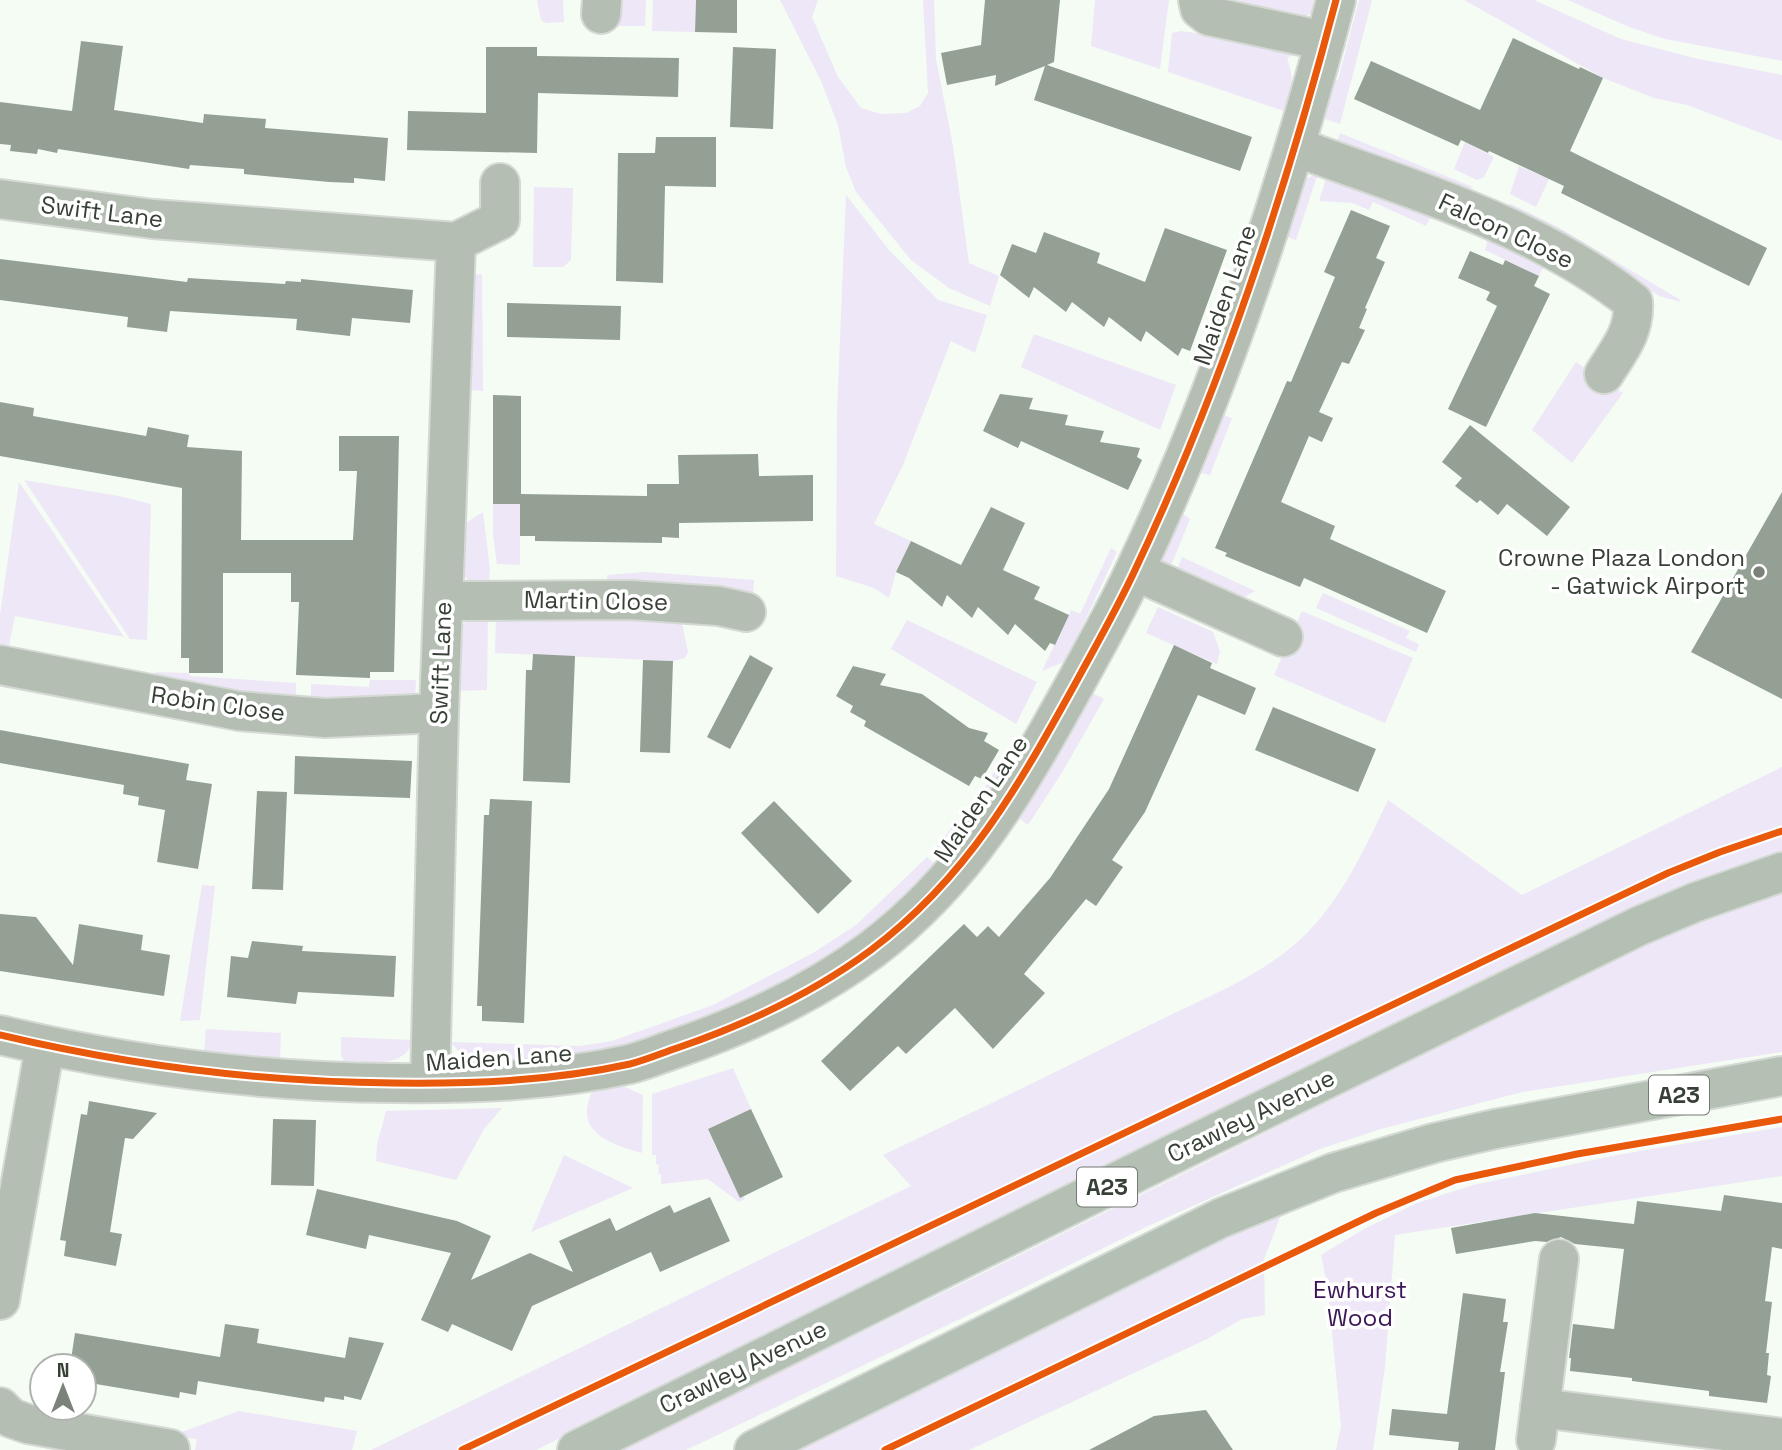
<svg xmlns="http://www.w3.org/2000/svg" width="1782" height="1450" font-family="'Space Grotesk',sans-serif">
  <style>
    .green { fill: #ede7f7 }
    .building { fill: #94a094 }
    .lines { fill: none; stroke-linecap: round; stroke-linejoin: round }
    .minor-casing { stroke: #d4d9d3; stroke-width: 42 }
    .major-casing { stroke: #d4d9d3; stroke-width: 42 }
    .minor { stroke: #b4beb3; stroke-width: 38 }
    .major { stroke: #b4c0b3; stroke-width: 38 }
    .cycleway-casing { stroke: #fff; stroke-width: 11 }
    .cycleway { stroke: #e8590c; stroke-width: 7 }
    .poi-dot { fill: #7a8279; stroke: #fff; stroke-width: 2.5 }
    .labels { text-anchor: middle; stroke-width: 7; stroke-linejoin: round; paint-order: stroke }
    .shield { fill: #fff; stroke: #737973; stroke-width: 2 }
    .shield-label { font-size: 23px; font-weight: bold; fill: #374037 }
    .street-label { font-size: 24px; fill: #374037; stroke: #fff }
    .poi-label { font-size: 24px; fill: #374037; stroke: #fff; text-anchor: end }
    .park-label { font-size: 24px; fill: #3b1656; stroke: #fff }
  </style>
  <rect width="100%" height="100%" fill="#f5fcf4"/>
  <g class="green">
    <polygon points="537,0 563,0 564,22 546,23 541,20"/>
    <polygon points="616,0 646,0 645,26 613,26"/>
    <polygon points="653,0 696,0 695,32 652,31"/>
    <polygon points="780,0 818,0 812,17 838,77 861,108 881,114 906,113 920,106 928,93 923,0 934,0 936,59 953,146 969,263 999,276 990,306 949,288 911,260 856,192 846,167 838,125 821,81"/>
    <polygon points="1095,0 1169,0 1160,69 1091,46"/>
    <path d="M1237 0H1319C1311 34 1261 12 1238 7Z"/>
    <polygon points="1359,0 1372,0 1340,124 1322,118 1326,85 1338,80"/>
    <polygon points="1464,0 1534,0 1621,39 1694,58 1782,75 1782,141 1687,105 1654,98 1603,78"/>
    <polygon points="1568,0 1782,0 1782,61 1665,39 1629,27"/>
    <path d="M1181 31 1231 38 1286 49 1293 55 1287 58C1295 81 1292 89 1284 111L1168 72 1172 33Z"/>
    <polygon points="1340,133 1473,187 1468,191 1336,146"/>
    <polygon points="1465,142 1494,157 1484,177 1477,180 1454,169"/>
    <polygon points="1519,166 1549,179 1536,207 1510,194"/>
    <polygon points="1318,173 1296,240 1279,234 1300,182"/>
    <polygon points="1328,173 1433,210 1426,226 1373,202 1369,210 1352,203 1319,201"/>
    <polygon points="534,187 573,188 571,260 563,267 533,267"/>
    <polygon points="846,195 889,250 938,300 987,315 975,353 951,341 903,465 874,524 911,541 896,572 889,598 874,588 836,576 837,411"/>
    <polygon points="1509,203 1558,227 1679,299 1681,302 1659,296 1609,265 1512,215"/>
    <polygon points="1488,238 1546,262 1539,276 1485,250"/>
    <polygon points="482,274 483,391 468,390 470,275"/>
    <polygon points="1034,334 1176,385 1160,430 1021,367"/>
    <polygon points="1576,362 1623,393 1572,463 1532,430"/>
    <polygon points="1220,414 1232,418 1210,475 1192,471"/>
    <polygon points="24,480 119,496 151,504 147,640 130,639"/>
    <polygon points="19,482 124,637 15,616 7,655 0,654 0,615"/>
    <polygon points="493,504 520,504 520,565 497,564 493,535"/>
    <polygon points="1175,508 1190,519 1173,561 1167,569 1160,563 1159,545"/>
    <path d="M483 512 490 569 488 589C448 577 460 558 464 524Z"/>
    <polygon points="1111,548 1117,552 1066,661 1042,671 1071,610 1080,614"/>
    <polygon points="1182,557 1255,591 1241,599 1175,575"/>
    <polygon points="645,572 754,580 753,596 608,588 607,575"/>
    <polygon points="1323,593 1410,631 1406,638 1419,644 1416,652 1316,608"/>
    <polygon points="1158,607 1213,632 1220,651 1217,664 1146,633"/>
    <polygon points="1302,611 1413,658 1385,723 1274,675"/>
    <path d="M488 615 487 690 454 691 459 629C467 618 475 617 488 615Z"/>
    <polygon points="496,615 672,616 682,624 688,652 685,658 673,661 495,653"/>
    <polygon points="907,620 1037,682 1016,724 891,649"/>
    <polygon points="155,672 189,673 190,676 296,683 296,699 294,703 156,681"/>
    <polygon points="370,680 416,680 415,697 318,702 311,697 311,684 369,687"/>
    <polygon points="1088,691 1104,699 1063,771 1028,825 1015,815"/>
    <polygon points="1010,747 1015,766 948,855 936,847 983,790"/>
    <path d="M1782 767V852L1741 865 1684 887 536 1450H371L911 1186 883 1155C974 1112 1064 1068 1154 1023 1206 997 1263 976 1305 935 1343 897 1365 848 1388 800L1522 895Z"/>
    <polygon points="927,857 936,865 892,916 765,998 635,1044 553,1058 479,1062 478,1056 460,1053 451,1042 579,1046 612,1041 713,1005 813,953 856,925"/>
    <polygon points="202,885 215,886 200,1020 180,1021"/>
    <polygon points="1782,889 1782,1052 1522,1092 1381,1129 1320,1149 1148,1226 981,1309 686,1450 619,1450 965,1282 1643,945 1694,922"/>
    <polygon points="206,1029 281,1033 280,1058 204,1053"/>
    <path d="M341 1037 413 1040C404 1070 369 1061 344 1061L341 1056Z"/>
    <polygon points="733,1068 751,1109 708,1129 716,1147 719,1146 745,1199 739,1202 708,1179 661,1184 661,1174 658,1174 659,1164 656,1165 656,1155 652,1155 652,1094"/>
    <path d="M623 1086 643 1095 642 1153C610 1144 572 1132 593 1090Z"/>
    <polygon points="502,1108 484,1129 456,1180 376,1161 377,1145 386,1111"/>
    <polygon points="1782,1127 1782,1176 1395,1235 1385,1367 1373,1450 1336,1450 1341,1426 1328,1290 1321,1255 1364,1229 1417,1203 1473,1185 1617,1155"/>
    <polygon points="564,1155 633,1188 531,1232"/>
    <polygon points="1283,1210 1264,1259 1265,1315 1242,1319 1207,1339 969,1450 768,1450"/>
    <polygon points="239,1411 357,1431 352,1450 195,1450 197,1439 178,1437 179,1433"/>
  </g>
  <g class="building">
    <polygon points="696,0 737,0 737,33 695,32"/>
    <polygon points="985,0 1060,0 1054,62 1047,65 1252,137 1240,171 1034,100 1045,66 995,86 996,75 947,85 941,53 981,45"/>
    <polygon points="1513,38 1579,69 1580,67 1603,78 1570,151 1767,248 1749,286 1561,193 1564,186 1489,151 1488,153 1461,140 1458,146 1354,99 1371,61 1480,110"/>
    <polygon points="81,41 123,46 114,110 203,123 204,114 266,119 265,128 388,138 385,181 354,178 354,183 329,182 244,174 244,169 190,165 189,169 58,149 57,153 38,149 37,154 10,151 11,145 0,144 0,102 72,111"/>
    <polygon points="486,47 537,47 537,56 679,58 678,97 538,93 537,153 407,150 408,111 486,113"/>
    <polygon points="733,47 776,49 773,129 730,127"/>
    <polygon points="656,137 716,137 716,187 665,186 663,283 616,281 618,153 655,153"/>
    <polygon points="1351,210 1390,226 1376,258 1385,262 1365,308 1367,309 1359,328 1365,330 1349,364 1342,362 1319,412 1333,418 1322,442 1309,436 1281,502 1335,526 1330,539 1446,591 1427,633 1304,578 1300,587 1225,556 1227,553 1215,548 1287,381 1291,382 1335,277 1324,272"/>
    <polygon points="1165,228 1227,250 1190,351 1182,348 1178,356 1146,331 1141,342 1109,317 1104,327 1072,302 1066,312 1034,287 1029,298 1000,275 1012,244 1036,253 1044,232 1100,253 1097,263 1145,282"/>
    <polygon points="1470,251 1503,265 1505,260 1539,276 1534,286 1550,294 1486,427 1448,409 1497,306 1486,300 1490,292 1458,278"/>
    <polygon points="0,259 187,282 188,278 285,284 286,281 301,282 301,279 413,290 410,323 352,318 350,336 296,330 297,319 170,311 167,332 127,327 128,317 0,300"/>
    <polygon points="507,303 621,306 620,340 507,337"/>
    <polygon points="1000,394 1033,398 1029,409 1068,415 1065,425 1104,431 1100,442 1140,448 1137,457 1142,460 1128,490 1021,441 1018,448 983,431"/>
    <polygon points="493,395 521,396 521,494 647,496 647,484 679,484 678,455 758,454 759,476 813,475 813,521 679,523 679,538 662,537 662,543 535,541 535,536 520,536 520,504 493,504"/>
    <polygon points="0,402 34,408 33,416 146,436 148,427 189,435 187,447 242,451 241,540 353,540 357,471 339,471 339,436 399,436 394,672 370,672 370,678 296,675 299,602 291,602 291,573 223,573 223,673 189,673 189,658 181,658 182,488 0,456"/>
    <polygon points="1470,425 1570,507 1547,536 1507,504 1498,515 1480,500 1477,503 1455,486 1462,478 1442,462"/>
    <polygon points="1782,492 1782,699 1691,652"/>
    <polygon points="991,507 1025,523 1003,570 1040,587 1034,599 1069,615 1055,645 1050,643 1045,651 1015,624 1008,635 978,607 972,618 947,595 942,607 909,578 896,572 911,541 961,565"/>
    <polygon points="1174,645 1212,663 1210,668 1256,688 1245,715 1198,695 1145,812 1112,860 1123,867 1096,906 1086,899 1024,974 1045,993 993,1049 955,1008 906,1054 898,1046 850,1091 821,1061 964,924 977,937 988,926 999,937 1050,878 1109,789"/>
    <polygon points="533,654 575,656 570,783 523,781 526,670 532,670"/>
    <polygon points="750,655 773,668 730,749 707,737"/>
    <polygon points="643,660 673,661 670,753 640,752"/>
    <polygon points="853,666 886,674 880,685 922,694 969,728 988,733 984,741 999,750 982,779 975,776 969,786 864,726 866,721 850,712 853,706 836,696"/>
    <polygon points="1273,707 1376,749 1358,792 1255,750"/>
    <polygon points="0,730 189,764 186,780 212,784 198,869 157,862 165,810 138,805 139,797 123,794 124,785 0,763"/>
    <polygon points="295,756 412,761 410,798 294,794"/>
    <polygon points="257,791 287,792 283,890 252,889"/>
    <polygon points="490,799 532,801 524,1023 482,1021 482,1006 477,1006 484,815 489,815"/>
    <polygon points="774,801 852,881 818,914 741,833"/>
    <polygon points="0,914 36,917 73,965 79,924 143,935 141,950 170,955 164,996 0,971"/>
    <polygon points="252,941 303,946 302,951 396,956 394,997 298,992 296,1004 227,997 231,956 248,958"/>
    <polygon points="89,1101 157,1113 133,1139 125,1138 110,1232 122,1234 116,1266 64,1256 66,1241 60,1240 81,1114 87,1115"/>
    <polygon points="751,1109 783,1177 740,1198 708,1129"/>
    <polygon points="273,1119 316,1120 314,1186 271,1185"/>
    <polygon points="317,1189 457,1221 491,1236 471,1280 530,1253 573,1272 559,1241 610,1218 616,1231 670,1205 674,1213 710,1197 730,1241 660,1272 651,1252 532,1306 512,1351 452,1324 448,1332 421,1320 451,1253 369,1235 366,1249 306,1235"/>
    <polygon points="1724,1195 1782,1203 1782,1249 1772,1247 1765,1301 1772,1302 1766,1353 1769,1353 1767,1375 1771,1376 1767,1403 1709,1396 1709,1391 1632,1381 1632,1378 1570,1371 1571,1358 1569,1358 1573,1324 1614,1329 1624,1249 1575,1244 1561,1237 1547,1242 1535,1241 1456,1254 1451,1228 1535,1213 1634,1224 1637,1201 1721,1211"/>
    <polygon points="1463,1293 1506,1299 1503,1322 1508,1322 1500,1372 1505,1372 1495,1450 1458,1450 1459,1442 1389,1435 1392,1409 1447,1414"/>
    <polygon points="225,1324 259,1329 257,1343 345,1358 349,1337 384,1343 361,1400 344,1396 344,1400 325,1397 324,1402 198,1381 196,1395 180,1392 179,1398 84,1382 84,1366 70,1366 75,1333 220,1357"/>
    <polygon points="1206,1410 1233,1450 1089,1450 1154,1416"/>
  </g>
  <g class="lines">
    <g class="minor-casing">
      <g id="minor">
        <polyline points="1198,0 1200,9 1209,16 1325,41"/>
        <polyline points="601,14 602,0"/>
        <path d="M1296 147C1411 190 1535 224 1633 302 1635 332 1619 350 1604 374"/>
        <polyline points="0,199 153,219 456,242 439,713 430,1083"/>
        <polyline points="456,242 500,220 500,183"/>
        <polyline points="1135,571 1283,637"/>
        <polyline points="444,601 630,600 719,606 746,612"/>
        <polyline points="0,665 239,711 325,718 439,713"/>
        <path d="M0 1035C131 1066 259 1082 393 1083 472 1084 553 1081 630 1064 646 1060 662 1053 677 1048 747 1024 812 994 871 950 967 878 1018 787 1075 684 1095 647 1117 609 1135 570 1221 389 1285 194 1336 0"/>
        <polyline points="0,1300 45,1046"/>
        <polyline points="0,1407 11,1418 28,1424 170,1449"/>
        <polyline points="1540,1408 1782,1438"/>
        <polyline points="1536,1440 1559,1259"/>
      </g>
    </g>
    <g class="major-casing">
      <g id="major">
        <polyline points="577,1450 1167,1157 1639,926 1696,902 1782,872"/>
        <polyline points="754,1450 1221,1218 1333,1173 1434,1143 1495,1129 1782,1076"/>
      </g>
    </g>
    <use href="#minor" class="minor"/>
    <use href="#major" class="major"/>
    <g class="cycleway-casing">
      <g id="cycleway">
        <path d="M0 1035C131 1066 259 1082 393 1083 472 1084 553 1081 630 1064 646 1060 662 1053 677 1048 747 1024 812 994 871 950 967 878 1018 787 1075 684 1095 647 1117 609 1135 570 1221 389 1285 194 1336 0"/>
        <polyline points="462,1450 1668,873 1720,852 1782,831"/>
        <polyline points="885,1450 1376,1213 1455,1180 1577,1154 1782,1119"/>
      </g>
    </g>
    <use href="#cycleway" class="cycleway"/>
  </g>
  <circle class="poi-dot" cx="1759" cy="572" r="7"/>
  <g class="labels">
    <g class="shield">
      <rect x="1649" y="1075.5" width="60" height="39" rx="5"/>
      <rect x="1077" y="1167.5" width="60" height="39" rx="5"/>
    </g>
    <g class="shield-label">
      <text x="1679" y="1103">A23</text>
      <text x="1107" y="1195">A23</text>
    </g>
    <g class="street-label">
      <text transform="translate(102 212) rotate(7)" y="8">Swift Lane</text>
      <text transform="translate(1506 231) rotate(25)" y="8">Falcon Close</text>
      <text transform="translate(1225 295) rotate(-71)" y="8">Maiden Lane</text>
      <text transform="translate(596 601) rotate(1)" y="8">Martin Close</text>
      <text transform="translate(441 663) rotate(-88)" y="8">Swift Lane</text>
      <text transform="translate(218 704) rotate(8)" y="8">Robin Close</text>
      <text transform="translate(981 799) rotate(-56)" y="8">Maiden Lane</text>
      <text transform="translate(499 1058) rotate(-4)" y="8">Maiden Lane</text>
      <text transform="translate(1251 1116) rotate(-26)" y="8">Crawley Avenue</text>
      <text transform="translate(743 1367) rotate(-26)" y="8">Crawley Avenue</text>
    </g>
    <g class="poi-label">
      <text x="1745" y="566">Crowne Plaza London<tspan x="1745" dy="28">- Gatwick Airport</tspan></text>
    </g>
    <g class="park-label">
      <text x="1360" y="1298">Ewhurst<tspan x="1360" dy="28">Wood</tspan></text>
    </g>
  </g>
  <g transform="translate(63 1387)"><circle r="33" fill="#ffffff" stroke="#afb3af" stroke-width="2"/>
  <path d="M0-5L12 26L0 18L-12 26Z" fill="#7a8279"/>
  <text y="-10" font-size="19" font-weight="bold" text-anchor="middle" fill="#374037">N</text>
  </g>
</svg>
